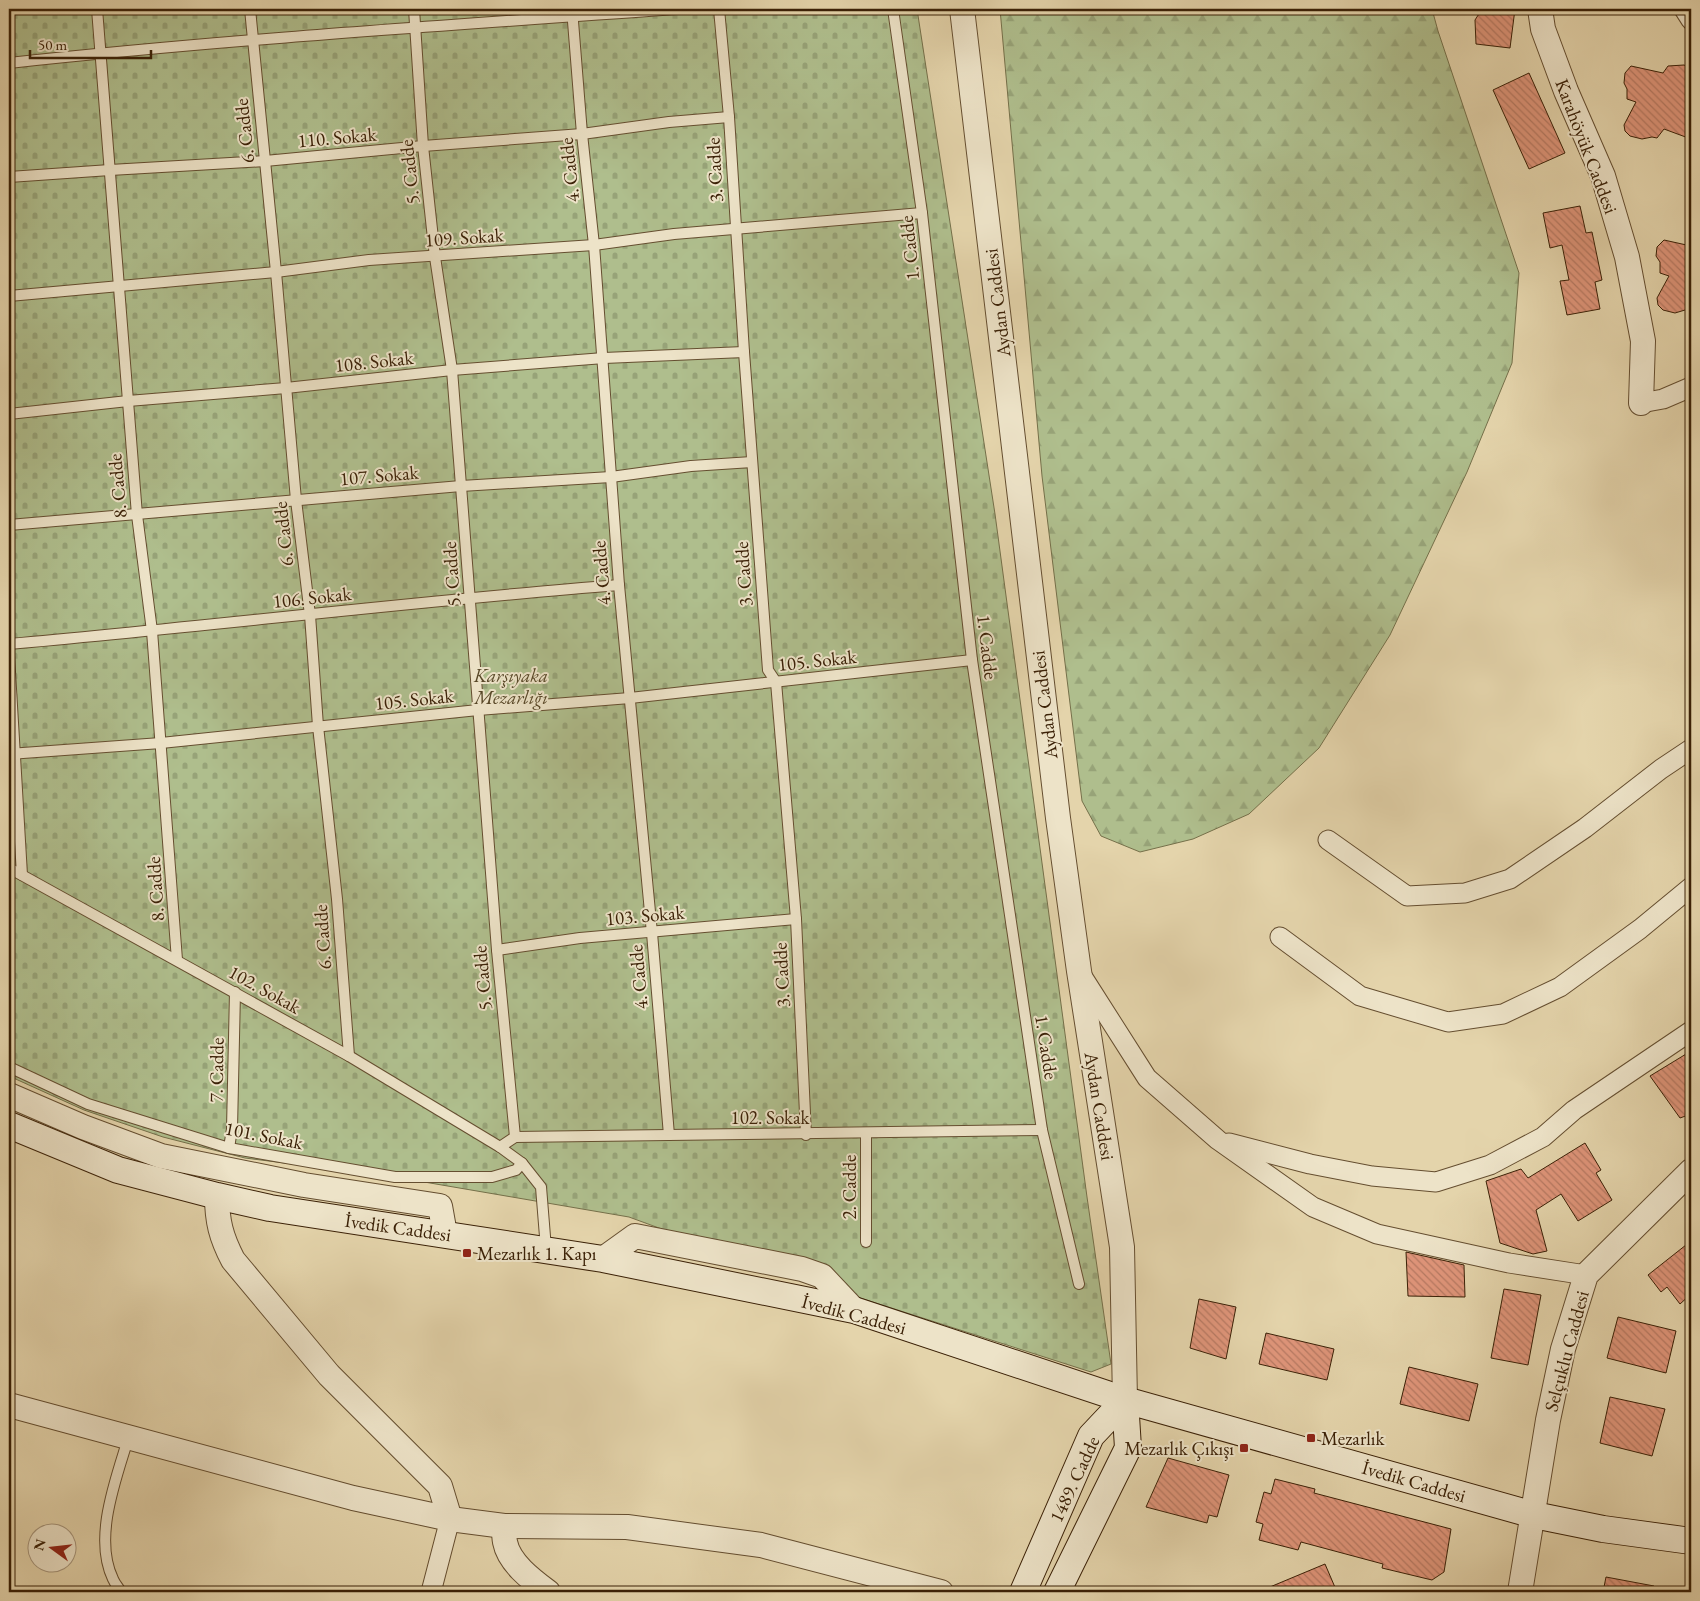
<svg xmlns="http://www.w3.org/2000/svg" width="1700" height="1601" font-family="'EB Garamond',serif">
  <style>
    .forest { fill: url(#forest-firs); stroke: #75704a }
    .cemetery { fill: url(#cemetery-stones); stroke: #75704a }
    .building { fill: url(#building-back-hatch); stroke: #3b2107 }
    .lines { fill: none; stroke-linecap: round; stroke-linejoin: round }
    .service-casing { stroke: #654e30; stroke-width: 12 }
    .minor-casing { stroke: #654e30; stroke-width: 21 }
    .tertiary-casing { stroke: #654e30; stroke-width: 26 }
    .secondary-casing { stroke: #3b2107; stroke-width: 28 }
    .service { stroke: #ede3c8; stroke-width: 10 }
    .minor { stroke: #ede3c8; stroke-width: 19 }
    .tertiary { stroke: #ede3c8; stroke-width: 24 }
    .secondary { stroke: #ede3c8; stroke-width: 26 }
    .poi-dot { fill: #8f2418; stroke: #ede3c8; stroke-width: 2 }
    .labels { text-anchor: middle; stroke-width: 4; stroke-linejoin: round; paint-order: stroke }
    .street-label { font-size: 19px; fill: #3b2107; stroke: #ede3c8 }
    .park-label { font-size: 19px; font-style: italic; fill: #584828; stroke: #ede3c8 }
    .poi-label { font-size: 19px; fill: #3b2107; stroke: #ede3c8; text-anchor: start }
  </style>
  <defs>
    <pattern id="forest-firs" width="22" height="20" patternUnits="userSpaceOnUse" patternTransform="scale(1.25)"><rect width="22" height="20" fill="#afbe8d"/><path d="M5 1l3.5 6h-7zM16 11l3.5 6h-7z" fill="#97a378"/></pattern>
    <pattern id="cemetery-stones" width="16" height="16" patternUnits="userSpaceOnUse" patternTransform="scale(1.25)"><rect width="16" height="16" fill="#afbe8d"/><path d="M2 7V4a2 2 0 0 1 4 0v3zM10 15v-3a2 2 0 0 1 4 0v3z" fill="#97a378"/></pattern>
    <pattern id="building-back-hatch" width="6" height="6" patternUnits="userSpaceOnUse" patternTransform="scale(1.25)"><rect width="6" height="6" fill="#df957a"/><path d="M-1 5l2 2M0 0l6 6M5-1l2 2" fill="none" stroke="#b67962"/></pattern>
  </defs>
  <rect width="100%" height="100%" fill="#e4d4ab"/>
  <filter id="stains"><feTurbulence type="fractalNoise" baseFrequency=".004" numOctaves="4"/><feColorMatrix values="0 0 0 0 .2 0 0 0 0 .09 0 0 0 0 .02 0 0 0 .5 -.17"/></filter>
  <radialGradient id="worn" r=".72"><stop offset=".6" stop-color="#630" stop-opacity="0"/><stop offset="1" stop-color="#630" stop-opacity=".3"/></radialGradient>
  <polygon class="forest" points="1000,9 1432,9 1438,31 1519,273 1512,363 1467,472 1390,635 1319,748 1249,814 1193,839 1140,852 1101,836 1082,801 1042,476"/>
  <polygon class="cemetery" points="9,9 917,9 995,514 1087,1197 1111,1364 1091,1372 776,1271 629,1217 395,1177 245,1158 163,1137 84,1110 9,1076"/>
  <g class="building">
    <polygon points="1482,9 1515,9 1510,48 1476,44 1475,20"/>
    <polygon points="1684,65 1691,68 1691,139 1664,129 1657,138 1652,137 1642,139 1630,136 1625,131 1624,125 1636,102 1627,99 1627,89 1624,83 1625,73 1631,66 1663,73 1668,66"/>
    <polygon points="1529,73 1565,153 1529,169 1493,90"/>
    <polygon points="1580,206 1586,233 1592,232 1602,280 1595,282 1600,309 1567,315 1560,281 1569,280 1562,245 1550,248 1543,213"/>
    <polygon points="1664,240 1691,246 1691,312 1685,310 1675,313 1663,310 1658,305 1657,298 1669,276 1660,273 1660,262 1656,256 1657,247"/>
    <polygon points="1691,1051 1691,1114 1680,1118 1650,1076"/>
    <polygon points="1585,1143 1601,1170 1596,1173 1612,1200 1578,1221 1561,1194 1536,1210 1547,1251 1533,1254 1500,1243 1486,1181 1521,1169 1528,1178"/>
    <polygon points="1691,1241 1691,1294 1680,1304 1667,1287 1661,1292 1648,1275"/>
    <polygon points="1406,1252 1464,1265 1465,1297 1408,1296"/>
    <polygon points="1504,1289 1541,1295 1528,1365 1491,1358"/>
    <polygon points="1199,1299 1236,1307 1226,1359 1190,1348"/>
    <polygon points="1618,1317 1676,1331 1666,1373 1607,1358"/>
    <polygon points="1266,1333 1334,1349 1327,1380 1259,1364"/>
    <polygon points="1409,1367 1478,1384 1469,1421 1400,1404"/>
    <polygon points="1610,1397 1665,1409 1652,1456 1600,1443"/>
    <polygon points="1168,1458 1229,1475 1217,1517 1209,1515 1207,1523 1146,1507"/>
    <polygon points="1275,1479 1315,1489 1314,1493 1451,1529 1444,1572 1432,1580 1382,1568 1383,1564 1301,1542 1298,1550 1259,1540 1263,1524 1256,1522 1264,1492 1271,1494"/>
    <polygon points="1325,1564 1337,1592 1258,1592"/>
    <polygon points="1606,1577 1654,1586 1653,1592 1603,1592"/>
  </g>
  <g class="lines">
    <g class="service-casing">
      <g id="service">
        <polyline points="97,9 137,515 152,631 177,960"/>
        <polyline points="250,9 276,272 296,500 310,615 318,726 337,899 349,1056"/>
        <polyline points="414,9 423,146 435,257 452,370 497,950 515,1137"/>
        <polyline points="572,9 582,134 594,245 619,585 652,933 669,1135"/>
        <polyline points="719,9 729,117 744,352 768,670 776,682 796,919 806,1135"/>
        <polyline points="893,9 922,213 972,660 1042,1130 1079,1284"/>
        <path d="M9 63C231 39 454 25 676 9"/>
        <polyline points="9,177 110,170 265,161 423,146 582,134 669,122 729,117"/>
        <polyline points="9,296 276,272 369,260 594,245 674,234 922,213"/>
        <polyline points="9,414 128,401 286,388 452,370 604,358 744,352"/>
        <polyline points="9,525 461,486 611,477 691,466 752,462"/>
        <path d="M9 644C212 626 415 601 619 585"/>
        <polyline points="9,655 22,875"/>
        <polyline points="9,754 161,743 478,710 630,698 972,660"/>
        <polyline points="9,868 349,1056 500,1147 522,1163 541,1187 546,1249"/>
        <polyline points="497,950 580,938 796,919"/>
        <polyline points="9,1067 88,1104 229,1148 395,1177 492,1177 516,1170 522,1163"/>
        <polyline points="866,1133 866,1242"/>
        <polyline points="500,1147 515,1137 1042,1130"/>
        <polyline points="229,1148 232,1129 235,992"/>
        <path d="M121 1592C119 1588 115 1584 113 1579 93 1538 116 1479 128 1439"/>
      </g>
    </g>
    <g class="minor-casing">
      <g id="minor">
        <polyline points="1684,9 1691,20"/>
        <polyline points="1641,403 1663,399 1691,387"/>
        <polyline points="1328,840 1407,896 1465,893 1510,879 1585,828 1661,769 1691,749"/>
        <polyline points="1280,937 1360,996 1448,1022 1503,1014 1560,987 1640,929 1691,887"/>
        <polyline points="1082,976 1147,1078 1218,1140 1313,1207 1377,1234 1509,1263 1586,1275"/>
        <polyline points="1229,1143 1310,1164 1372,1176 1436,1182 1490,1165 1543,1137 1574,1110 1691,1031"/>
        <polyline points="431,1592 450,1519"/>
      </g>
    </g>
    <g class="tertiary-casing">
      <g id="tertiary">
        <polyline points="962,9 1058,818 1079,971 1122,1247 1125,1400"/>
        <polyline points="1540,9 1543,29 1566,91 1603,176 1627,257 1643,341 1641,403"/>
        <polyline points="9,1095 83,1127 161,1156 304,1185 440,1206 445,1234"/>
        <path d="M217 1196C217 1221 221 1237 233 1260L329 1375 440 1486 450 1519"/>
        <polyline points="603,1259 635,1236 802,1269 822,1276 854,1310"/>
        <polyline points="9,1405 353,1498 450,1519 504,1526 627,1527 761,1545 941,1592"/>
        <path d="M504 1526C504 1531 504 1537 505 1542 509 1563 532 1580 548 1592"/>
        <polyline points="1520,1592 1548,1420 1563,1349 1586,1275 1691,1171"/>
      </g>
    </g>
    <g class="secondary-casing">
      <g id="secondary">
        <polyline points="9,1125 118,1170 217,1196 270,1208 603,1259 854,1310 1125,1400 1534,1515 1603,1529 1691,1541"/>
        <polyline points="1023,1592 1091,1436 1125,1400"/>
        <polyline points="1057,1592 1128,1448 1125,1400"/>
      </g>
    </g>
    <use href="#service" class="service"/>
    <use href="#minor" class="minor"/>
    <use href="#tertiary" class="tertiary"/>
    <use href="#secondary" class="secondary"/>
  </g>
  <g class="poi-dot">
    <rect x="462" y="1248" width="10" height="10" rx="2.5"/>
    <rect x="1306" y="1433" width="10" height="10" rx="2.5"/>
    <rect x="1239" y="1443" width="10" height="10" rx="2.5"/>
  </g>
  <g class="labels">
    <g class="street-label">
      <text transform="translate(244 131) rotate(-96)" y="7">6. Cadde</text>
      <text transform="translate(337 137) rotate(-5)" y="7">110. Sokak</text>
      <text transform="translate(1587 146) rotate(69)" y="7">Karahöyük Caddesi</text>
      <text transform="translate(569 170) rotate(-96)" y="7">4. Cadde</text>
      <text transform="translate(714 170) rotate(-93)" y="7">3. Cadde</text>
      <text transform="translate(409 172) rotate(-96)" y="7">5. Cadde</text>
      <text transform="translate(464 237) rotate(-4)" y="7">109. Sokak</text>
      <text transform="translate(909 248) rotate(-96)" y="7">1. Cadde</text>
      <text transform="translate(997 303) rotate(-97)" y="7">Aydan Caddesi</text>
      <text transform="translate(374 361) rotate(-6)" y="7">108. Sokak</text>
      <text transform="translate(379 475) rotate(-5)" y="7">107. Sokak</text>
      <text transform="translate(117 486) rotate(-95)" y="7">8. Cadde</text>
      <text transform="translate(283 534) rotate(-96)" y="7">6. Cadde</text>
      <text transform="translate(601 573) rotate(-95)" y="7">4. Cadde</text>
      <text transform="translate(451 574) rotate(-94)" y="7">5. Cadde</text>
      <text transform="translate(743 574) rotate(-94)" y="7">3. Cadde</text>
      <text transform="translate(312 597) rotate(-6)" y="7">106. Sokak</text>
      <text transform="translate(988 647) rotate(83)" y="7">1. Cadde</text>
      <text transform="translate(817 660) rotate(-6)" y="7">105. Sokak</text>
      <text transform="translate(414 699) rotate(-6)" y="7">105. Sokak</text>
      <text transform="translate(1044 705) rotate(-97)" y="7">Aydan Caddesi</text>
      <text transform="translate(155 889) rotate(-94)" y="7">8. Cadde</text>
      <text transform="translate(645 915) rotate(-5)" y="7">103. Sokak</text>
      <text transform="translate(322 937) rotate(-94)" y="7">6. Cadde</text>
      <text transform="translate(781 975) rotate(-93)" y="7">3. Cadde</text>
      <text transform="translate(638 977) rotate(-95)" y="7">4. Cadde</text>
      <text transform="translate(482 978) rotate(-95)" y="7">5. Cadde</text>
      <text transform="translate(265 989) rotate(29)" y="7">102. Sokak</text>
      <text transform="translate(1047 1047) rotate(81)" y="7">1. Cadde</text>
      <text transform="translate(216 1070) rotate(-89)" y="7">7. Cadde</text>
      <text transform="translate(1100 1106) rotate(81)" y="7">Aydan Caddesi</text>
      <text x="770" y="1124">102. Sokak</text>
      <text transform="translate(264 1135) rotate(11)" y="7">101. Sokak</text>
      <text transform="translate(849 1187) rotate(-90)" y="7">2. Cadde</text>
      <text transform="translate(398 1227) rotate(8)" y="7">İvedik Caddesi</text>
      <text transform="translate(854 1314) rotate(15)" y="7">İvedik Caddesi</text>
      <text transform="translate(1566 1351) rotate(-75)" y="7">Selçuklu Caddesi</text>
      <text transform="translate(1074 1479) rotate(-65)" y="7">1489. Cadde</text>
      <text transform="translate(1414 1481) rotate(16)" y="7">İvedik Caddesi</text>
    </g>
    <g class="park-label">
      <text x="511" y="682">Karşıyaka<tspan x="511" dy="22">Mezarlığı</tspan></text>
    </g>
    <g class="poi-label">
      <text x="477" y="1260">Mezarlık 1. Kapı</text>
      <text x="1321" y="1445">Mezarlık</text>
      <text x="1234" y="1455" text-anchor="end">Mezarlık Çıkışı</text>
    </g>
  </g>
  <rect width="1700" height="1601" fill="none" stroke="#e4d4ab" stroke-width="30"/>
  <rect x="10" y="10" width="1680" height="1581" fill="none" stroke="#3b2107" stroke-width="2.5"/>
  <rect x="15" y="15" width="1670" height="1571" fill="none" stroke="#3b2107"/>
  <g transform="translate(52 1548) rotate(285)"><circle r="24" fill="#ede3c8" stroke="#a6957b"/>
  <path d="M0-4L9 19L0 12L-9 19Z" fill="#8f2418"/>
  <text y="-8" font-size="14" font-weight="bold" text-anchor="middle" fill="#3b2107">N</text>
  </g>
  <path d="M30 50v8h121v-8" fill="none" stroke="#3b2107" stroke-width="2.5"/>
  <text x="38" y="50" font-size="15" fill="#3b2107" stroke="#ede3c8" stroke-width="4" paint-order="stroke">50 m</text>
  <rect width="100%" height="100%" filter="url(#stains)"/>
  <rect width="100%" height="100%" fill="url(#worn)"/>
</svg>
